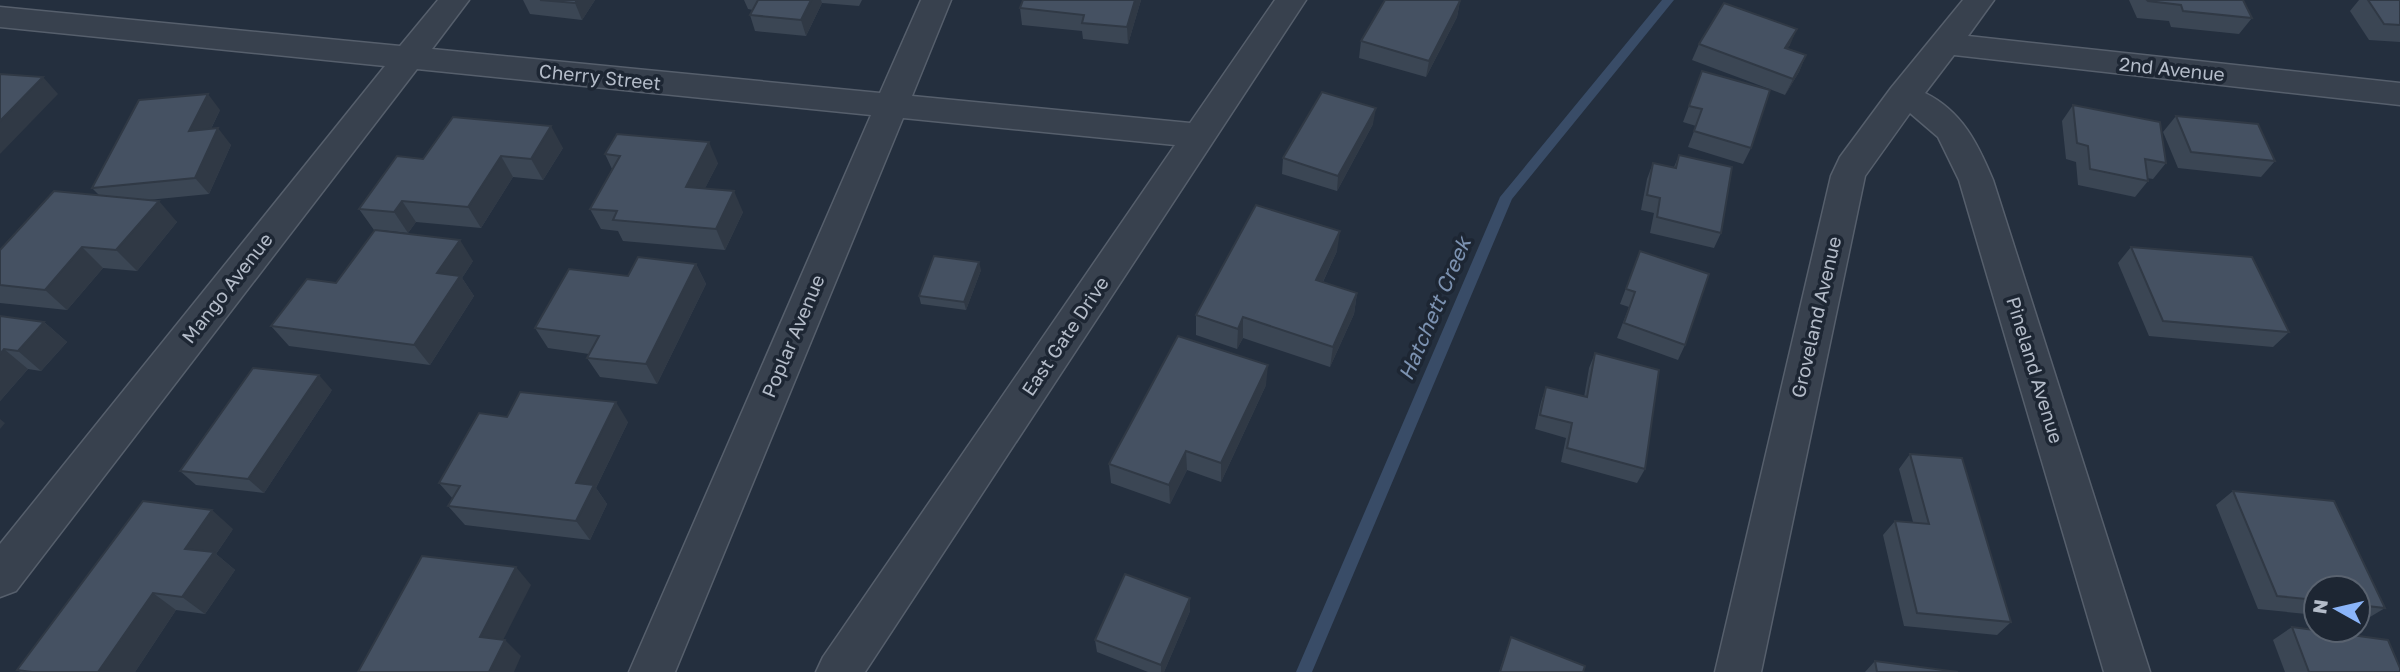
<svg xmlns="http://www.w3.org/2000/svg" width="2400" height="672" font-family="'Golos Text',sans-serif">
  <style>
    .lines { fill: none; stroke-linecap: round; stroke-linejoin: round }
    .stream { fill: #394c67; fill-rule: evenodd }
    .minor-casing { stroke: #565f6c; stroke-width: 3 }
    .minor { fill: #38414e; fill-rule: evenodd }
    .wall { fill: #3b4654 }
    .shaded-wall { fill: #303945 }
    .building { fill: #455162; stroke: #303945; stroke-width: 2 }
    .labels { text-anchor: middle; stroke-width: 7; stroke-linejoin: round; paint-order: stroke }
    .street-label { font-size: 19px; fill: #b4bcc9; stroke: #1d2633 }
    .water-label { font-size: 21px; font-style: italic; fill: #7c92b1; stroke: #1d2633 }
  </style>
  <rect width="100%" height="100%" fill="#242f3e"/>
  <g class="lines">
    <polygon class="stream" points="1662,0 1674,0 1512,199 1312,672 1296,672 1500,197"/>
    <g class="minor-casing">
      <g id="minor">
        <polygon points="438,0 469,0 432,49 880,93 921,0 951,0 912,96 1190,123 1275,0 1306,0 865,672 816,672 823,657 1175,145 903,118 675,672 629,672 871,115 417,69 16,591 0,597 0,544 385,66 0,27 0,7 400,46"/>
        <path d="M1963 0H1994L1968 36 2400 83V105L1954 55 1925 93C1962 111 1978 144 1993 180L2150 672H2104L1959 180 1938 137 1910 113 1865 176 1761 672H1715L1831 176 1840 157 1891 88Z"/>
      </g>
    </g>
    <use href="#minor" class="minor"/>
  </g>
  <g class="wall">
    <polygon points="523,0 595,0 582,20 530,14"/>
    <polygon points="744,0 862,0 859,6 822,3 806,36 755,31 750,15 753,10 748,9"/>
    <polygon points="1023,0 1141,0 1128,44 1083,39 1082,31 1022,25 1020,8"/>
    <polygon points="2129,0 2243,0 2252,18 2239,34 2171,27 2169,21 2137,18"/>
    <polygon points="2359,0 2400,0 2400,42 2369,40 2350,11"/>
    <polygon points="1460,1 1457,17 1426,77 1359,58 1361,41"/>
    <polygon points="1699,44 1790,45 1787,48 1806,55 1799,72 1785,95 1692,60"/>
    <polygon points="1702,71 1751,148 1743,164 1688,147 1696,126 1683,122"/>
    <polygon points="2073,105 2166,163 2153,179 2147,178 2148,181 2135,197 2078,185 2076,162 2066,159 2062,121"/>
    <polygon points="220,110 211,129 231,145 209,194 148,200 177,222 137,271 103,268 67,310 0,303 0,250 99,195 92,188"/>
    <polygon points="2176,116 2275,161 2261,177 2178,168 2163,132"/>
    <polygon points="1373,124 1337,191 1282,174 1283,158"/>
    <polygon points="563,148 543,180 513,177 481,228 416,222 408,233 380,230 473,261 462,278 474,296 430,365 289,346 271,326 336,283 375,230 374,230 359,209 423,159"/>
    <polygon points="605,154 718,163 705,188 743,212 725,250 623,241 618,231 601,229 590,209 612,169"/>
    <polygon points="1679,155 1721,233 1714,248 1650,233 1654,213 1641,210 1647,179 1653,163 1674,167"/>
    <polygon points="2131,247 2289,332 2273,347 2149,336 2118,263"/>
    <polygon points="1337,251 1323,282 1357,293 1354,314 1330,367 1243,338 1237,349 1196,335 1196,315"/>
    <polygon points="1640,251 1685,345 1678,360 1617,338 1629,307 1620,304"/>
    <polygon points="696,264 706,284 657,384 600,377 587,358 589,354 548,348 535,328"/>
    <polygon points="981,270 966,310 921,304 919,296"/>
    <polygon points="0,316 44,322 67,342 41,371 28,369 0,401"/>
    <polygon points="1595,353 1645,469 1637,483 1561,462 1566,438 1535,429 1541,402 1546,387 1584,397 1589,368"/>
    <polygon points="1266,385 1221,482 1187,470 1170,504 1111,483 1109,464"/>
    <polygon points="332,390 264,493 196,485 180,471"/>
    <polygon points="507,417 628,422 596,488 607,504 590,540 465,525 448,506 453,499 439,483"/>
    <polygon points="1910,454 2011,622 1997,635 1904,626 1883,535 1895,521 1913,522 1899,469"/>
    <polygon points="2233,491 2385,608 2365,620 2358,620 2358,588 2316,588 2316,615 2258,609 2216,505"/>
    <polygon points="233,529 216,554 235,570 205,614 176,610 135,672 21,672 17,670"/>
    <polygon points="1190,598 1190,611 1164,672 1148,672 1097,652 1095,640"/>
    <polygon points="2292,627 2400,672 2285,672 2273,640"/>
    <polygon points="1511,637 1583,672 1499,672"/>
    <polygon points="1875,661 1958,672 1865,672"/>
  </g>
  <g class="shaded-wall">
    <polygon points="577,0 595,0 582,20 575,3"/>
    <polygon points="811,0 821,0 822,3 806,36 801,20"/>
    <polygon points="1135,0 1141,0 1128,44 1127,27"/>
    <polygon points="1460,1 1457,17 1426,77 1429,61"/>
    <polygon points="1797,29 1790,45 1778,64 1785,48"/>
    <polygon points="1806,55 1799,72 1785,95 1793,79"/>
    <polygon points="43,77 58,94 0,154 0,121"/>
    <polygon points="208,94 220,110 202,147 189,131"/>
    <polygon points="1376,108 1373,124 1337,191 1338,176"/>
    <polygon points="551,126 563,148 543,180 531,159"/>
    <polygon points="218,128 231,145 209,194 195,178"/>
    <polygon points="709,142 718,163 695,208 686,187"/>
    <polygon points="501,156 513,177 481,228 468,207"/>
    <polygon points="734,191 743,212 725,250 716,229"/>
    <polygon points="159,201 177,222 137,271 116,250"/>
    <polygon points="402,201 416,222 408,233 394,212"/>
    <polygon points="1340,231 1337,251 1314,301 1316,280"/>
    <polygon points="460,240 473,261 462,278 474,296 430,365 414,345 437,273"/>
    <polygon points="82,247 103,268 67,310 45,290"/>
    <polygon points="979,262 981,270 966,310 964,302"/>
    <polygon points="696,264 706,284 657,384 646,364"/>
    <polygon points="1357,293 1354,314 1330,367 1333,347"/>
    <polygon points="1243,317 1243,338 1237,349 1238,329"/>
    <polygon points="44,322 67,342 41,371 18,351"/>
    <polygon points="4,349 28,369 0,401 0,354"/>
    <polygon points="1268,365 1266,385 1221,482 1221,463"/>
    <polygon points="319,375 332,390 264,493 248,479"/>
    <polygon points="616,402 628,422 596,488 607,504 590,540 576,521 576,483"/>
    <polygon points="0,419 5,423 0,429"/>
    <polygon points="1186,451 1187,470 1170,504 1169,485"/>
    <polygon points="212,510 233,529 216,554 235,570 205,614 182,597 185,549"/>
    <polygon points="516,567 531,585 496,654 480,637"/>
    <polygon points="153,593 176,610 135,672 98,672"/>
    <polygon points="1190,598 1190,611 1164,672 1161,672 1161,665"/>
    <polygon points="505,640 521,656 514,672 489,672"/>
  </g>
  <g class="building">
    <polygon points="540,0 577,0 575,3"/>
    <polygon points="758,0 811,0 801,20 750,15"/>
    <polygon points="1023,0 1135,0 1127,27 1082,23 1084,15 1020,8"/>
    <polygon points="1385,0 1458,0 1460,1 1429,61 1361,41"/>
    <polygon points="2147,0 2243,0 2252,18 2183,11 2181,5 2148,1"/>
    <polygon points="2368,0 2400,0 2400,25 2384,24"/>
    <polygon points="1724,3 1797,29 1785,48 1806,55 1793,79 1699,44"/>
    <polygon points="1702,71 1770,90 1751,148 1694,131 1702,109 1689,106"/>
    <polygon points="0,74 43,77 0,121"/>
    <polygon points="1322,92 1376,108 1338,176 1283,158"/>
    <polygon points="208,94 189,131 218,128 195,178 92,188 139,100"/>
    <polygon points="2073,105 2160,122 2166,163 2145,159 2148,181 2090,169 2088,146 2077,143"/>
    <polygon points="2176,116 2258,124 2275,161 2191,152"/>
    <polygon points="453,117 551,126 531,159 501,156 468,207 402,201 394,212 359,209 397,156 423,159"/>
    <polygon points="617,134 709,142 686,187 734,191 716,229 613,220 617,211 590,209 620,156 605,154"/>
    <polygon points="1679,155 1732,167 1721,233 1657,217 1660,198 1647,195 1653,163 1676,168"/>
    <polygon points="54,191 159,201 116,250 82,247 45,290 0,285 0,250"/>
    <polygon points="1256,205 1340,231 1316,280 1357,293 1333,347 1243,317 1238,329 1196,315"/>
    <polygon points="375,230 460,240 437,273 460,276 414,345 271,326 307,279 336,283"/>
    <polygon points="2131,247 2252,257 2289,332 2163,321"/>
    <polygon points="1640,251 1709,274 1685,345 1624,323 1635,292 1626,289"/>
    <polygon points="934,256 979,262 964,302 919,296"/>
    <polygon points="638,257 696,264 646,364 587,358 599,336 535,328 569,269 628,276"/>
    <polygon points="0,316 44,322 18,351 4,349 0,354"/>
    <polygon points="1178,336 1268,365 1221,463 1186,451 1169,485 1109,464"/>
    <polygon points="1595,353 1659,370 1645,469 1567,448 1572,423 1540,415 1546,387 1587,397"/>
    <polygon points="253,368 319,375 248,479 180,471"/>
    <polygon points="520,392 616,402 576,483 594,485 576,521 448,506 460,486 439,483 479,413 507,417"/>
    <polygon points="1910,454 1962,458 2011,622 1917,613 1895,521 1929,524"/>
    <polygon points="2233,491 2334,501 2385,608 2358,605 2358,588 2316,588 2316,600 2277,596"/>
    <polygon points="143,501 212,510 185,549 214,552 182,597 153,593 98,672 32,672 17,670"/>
    <polygon points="422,556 516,567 480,637 505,640 489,672 358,672"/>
    <polygon points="1125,574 1190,598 1161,665 1095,640"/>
    <polygon points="2292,627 2388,640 2400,668 2400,672 2309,672"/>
    <polygon points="1511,637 1585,666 1583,672 1500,672"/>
    <polygon points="1875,661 1958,672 1877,672"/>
  </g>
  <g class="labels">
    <g class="street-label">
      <text transform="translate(2172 69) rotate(6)" y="7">2nd Avenue</text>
      <text transform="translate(600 77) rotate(6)" y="7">Cherry Street</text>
      <text transform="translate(227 288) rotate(-52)" y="7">Mango Avenue</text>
      <text transform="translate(1816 317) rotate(-77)" y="7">Groveland Avenue</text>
      <text transform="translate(793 336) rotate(-67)" y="7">Poplar Avenue</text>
      <text transform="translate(1065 336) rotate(-56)" y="7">East Gate Drive</text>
      <text transform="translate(2035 370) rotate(73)" y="7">Pineland Avenue</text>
    </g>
    <g class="water-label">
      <text transform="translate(1435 309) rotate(-67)" y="7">Hatchett Creek</text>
    </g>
  </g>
  <g transform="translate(2337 609) rotate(278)"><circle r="33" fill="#1d2633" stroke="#59626f" stroke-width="2"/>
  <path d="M0-5L12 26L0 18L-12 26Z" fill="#8ab4f8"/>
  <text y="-10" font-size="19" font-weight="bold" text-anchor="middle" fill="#b4bcc9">N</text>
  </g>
</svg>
